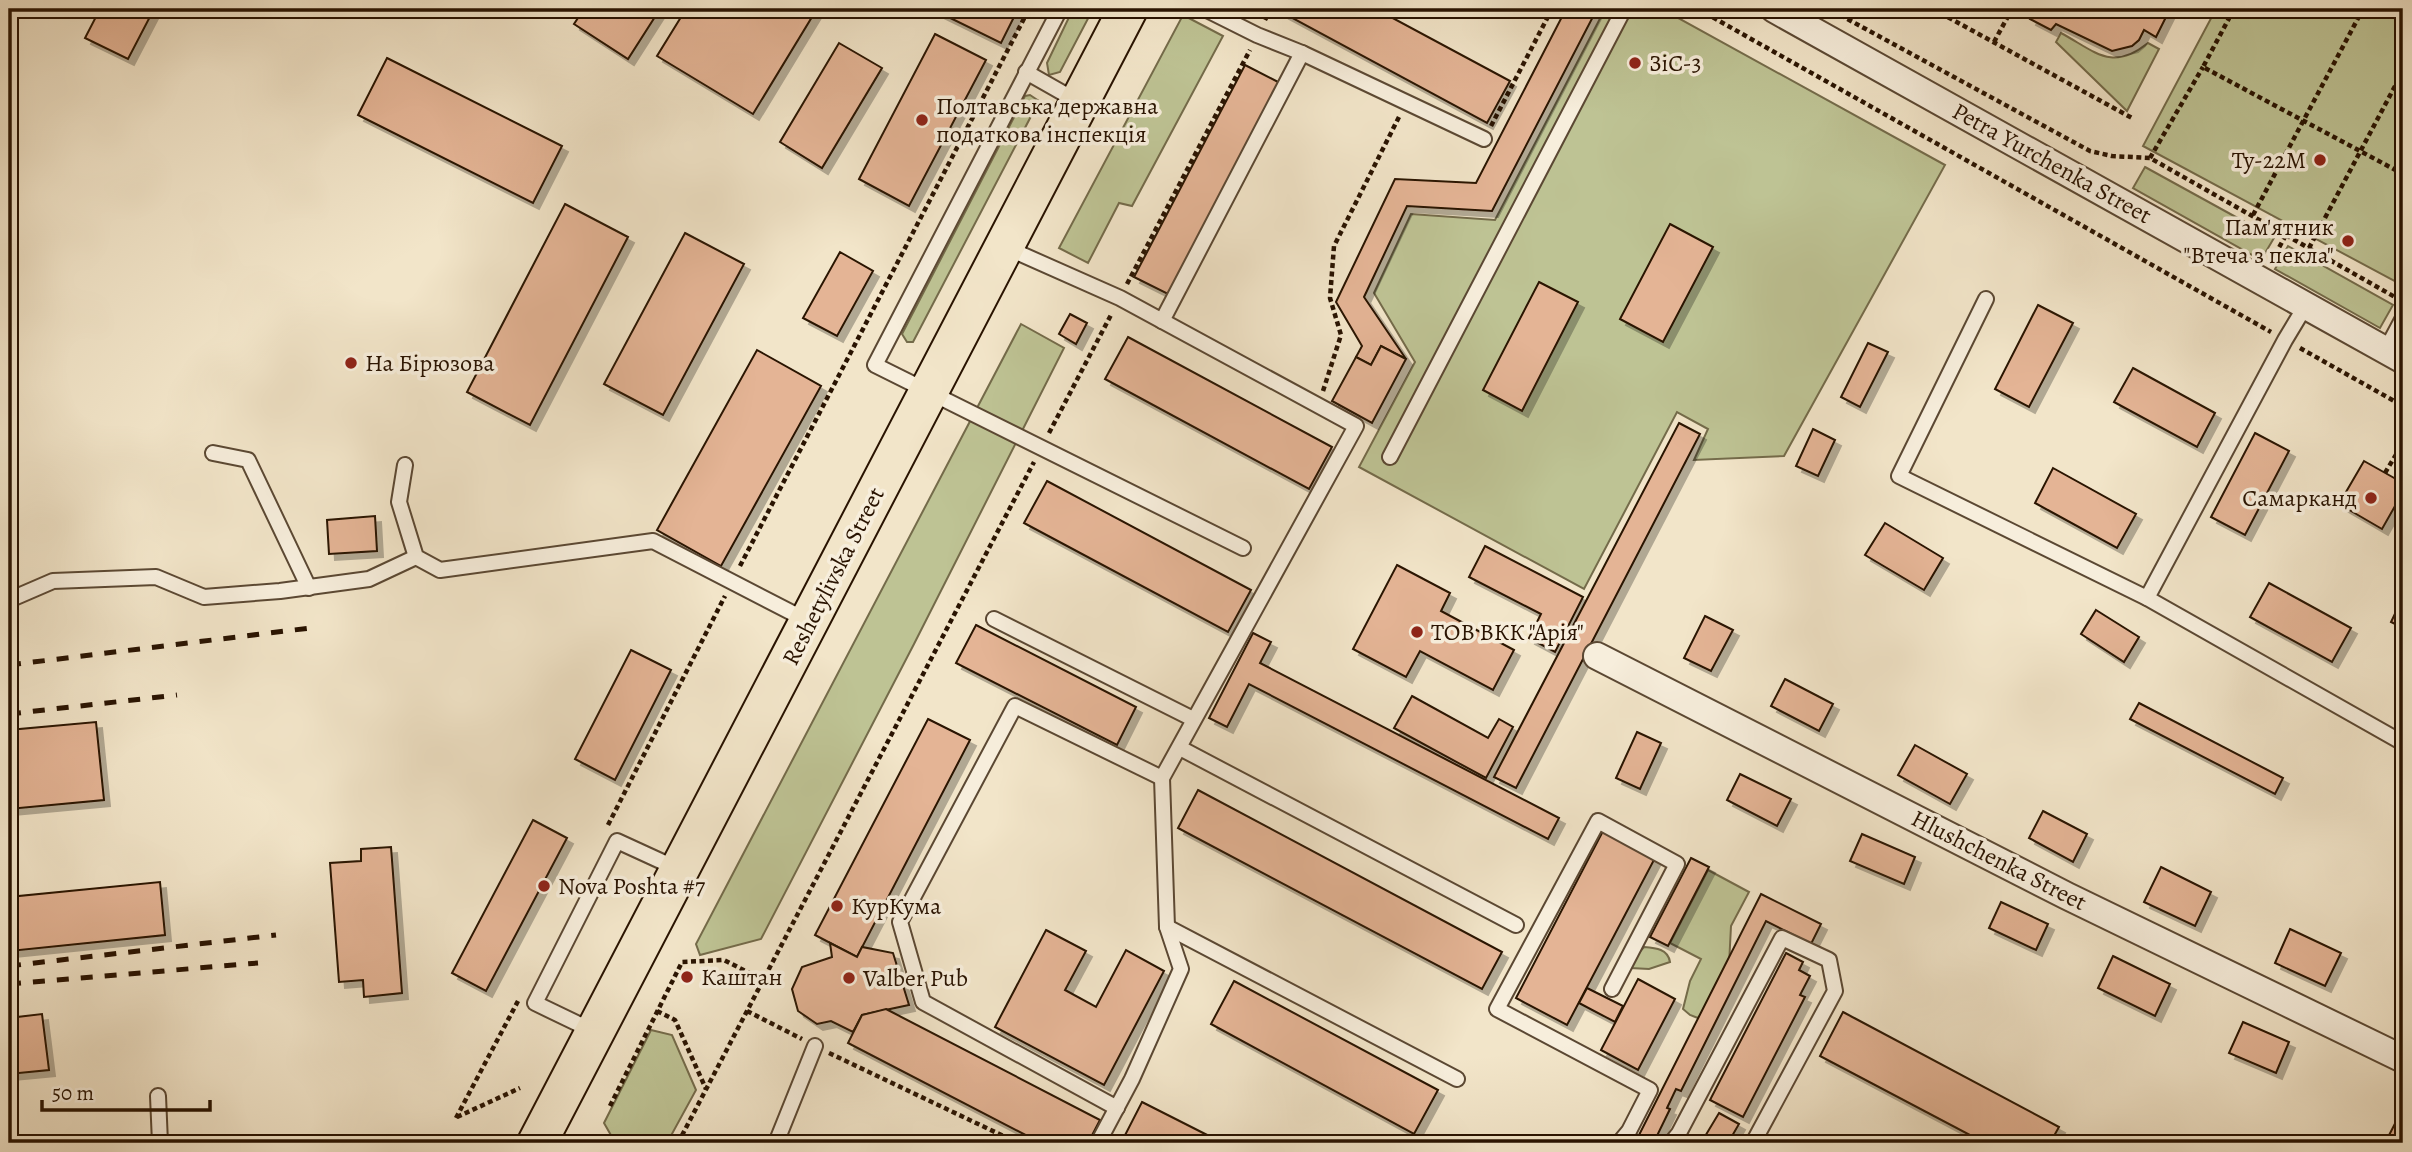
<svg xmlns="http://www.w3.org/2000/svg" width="2412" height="1152" font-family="Alegreya,serif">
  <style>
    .green { fill: #bec394; stroke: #746b4a; stroke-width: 2 }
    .building { fill: #e4b495; stroke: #291301; stroke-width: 2; filter: url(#shadow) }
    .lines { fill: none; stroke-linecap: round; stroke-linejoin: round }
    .service-casing { stroke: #5b4833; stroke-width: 18 }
    .minor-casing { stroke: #5b4833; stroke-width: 30 }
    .primary-casing { stroke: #291301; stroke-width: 42 }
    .path { stroke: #291301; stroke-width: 4.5; stroke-dasharray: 5 3.5; stroke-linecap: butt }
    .service { stroke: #f7eedc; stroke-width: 14 }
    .minor { stroke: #f7eedc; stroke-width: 26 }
    .primary { stroke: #f2e5c9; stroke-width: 38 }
    .rail { stroke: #291301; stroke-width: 5; stroke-dasharray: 12 12; stroke-linecap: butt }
    .poi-dot { fill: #8f2418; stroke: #f7eedc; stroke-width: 2.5 }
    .labels { text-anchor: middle; stroke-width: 7; stroke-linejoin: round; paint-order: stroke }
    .poi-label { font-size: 24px; fill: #291301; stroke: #f7eedc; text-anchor: start }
    .street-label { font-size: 24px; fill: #291301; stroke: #f7eedc }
  </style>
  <defs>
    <filter id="shadow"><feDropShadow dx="6" dy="6" stdDeviation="0" flood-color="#0004"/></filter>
  </defs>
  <rect width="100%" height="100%" fill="#f2e5c9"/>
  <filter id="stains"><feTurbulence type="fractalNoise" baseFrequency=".00286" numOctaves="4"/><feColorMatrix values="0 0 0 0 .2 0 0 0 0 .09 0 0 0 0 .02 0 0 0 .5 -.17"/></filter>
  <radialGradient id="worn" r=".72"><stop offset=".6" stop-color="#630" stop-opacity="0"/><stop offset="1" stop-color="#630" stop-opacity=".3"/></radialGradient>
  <g class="green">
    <polygon points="1073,9 1093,9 1060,72 1049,75 1047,63"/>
    <polygon points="1605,9 1662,9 1945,165 1784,456 1694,460 1708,429 1677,412 1584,589 1359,467 1415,362 1374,293 1411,214 1495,220"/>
    <polygon points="2216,9 2403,9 2403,278 2400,284 2143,146"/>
    <polygon points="1183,15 1223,36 1132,206 1119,203 1088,263 1059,248"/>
    <path d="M2061 33C2096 52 2112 72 2148 43L2159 49 2127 111 2056 42Z"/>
    <polygon points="1030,95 1039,101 913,342 907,342 902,334 1025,96"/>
    <polygon points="2145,167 2274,238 2261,260 2133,188"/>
    <polygon points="2288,246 2393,305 2380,328 2275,269"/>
    <polygon points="1021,324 1064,348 914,644 761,939 700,955 696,944"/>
    <polygon points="1708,870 1749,892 1731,926 1729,965 1708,1007 1698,1018 1690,1015 1683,1009 1690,981 1701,959 1670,943"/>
    <path d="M1644 947C1656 948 1668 949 1670 962L1649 969 1631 968 1635 957Z"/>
    <polygon points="651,1030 672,1035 696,1090 667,1143 612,1137 604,1123"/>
  </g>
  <g class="building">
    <polygon points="100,9 154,9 128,59 85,38"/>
    <polygon points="584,9 660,9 628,59 574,24"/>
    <polygon points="686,9 810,9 815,12 753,114 657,56"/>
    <polygon points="932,9 1018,9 1001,43"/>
    <polygon points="1286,9 1376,9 1510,81 1487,123 1283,13"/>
    <polygon points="1566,9 1597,9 1492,211 1407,206 1364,297 1406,359 1381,346 1371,365 1356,357 1362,346 1336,302 1395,179 1476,183"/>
    <polygon points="2035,9 2170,9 2156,37 2144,30 2139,40 2132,46 2112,51 2056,24 2051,30 2030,19"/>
    <polygon points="935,34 986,60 909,206 859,179"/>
    <polygon points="839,43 882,68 822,168 780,142"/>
    <polygon points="387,58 562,146 533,203 358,115"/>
    <polygon points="1245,65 1282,84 1172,296 1134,277"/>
    <polygon points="565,204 628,237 530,425 467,392"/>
    <polygon points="1670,224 1713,247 1663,342 1620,319"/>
    <polygon points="685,233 744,264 663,415 604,384"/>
    <polygon points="840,252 873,271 837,336 803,318"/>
    <polygon points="1539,282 1578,302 1522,411 1483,390"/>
    <polygon points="2038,305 2073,323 2029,407 1995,389"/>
    <polygon points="1070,314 1087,323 1076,344 1059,334"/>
    <polygon points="1128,337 1332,447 1309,489 1105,379"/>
    <polygon points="1868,343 1888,352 1860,407 1841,397"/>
    <polygon points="1381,346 1406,359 1372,423 1332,401 1356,357 1371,365"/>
    <polygon points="757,350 821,386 721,566 657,530"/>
    <polygon points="2133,368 2215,413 2197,447 2114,402"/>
    <polygon points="1679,423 1700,434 1516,788 1494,777"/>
    <polygon points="1813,429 1835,440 1818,476 1796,466"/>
    <polygon points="2255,433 2289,451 2245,535 2211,517"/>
    <polygon points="2364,461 2403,483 2403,492 2382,529 2339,504"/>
    <polygon points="2053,468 2136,514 2117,548 2035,503"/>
    <polygon points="1047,481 1251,590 1228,632 1024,523"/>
    <polygon points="375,516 377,551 329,554 327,520"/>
    <polygon points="1885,523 1943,558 1924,590 1865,555"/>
    <polygon points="1485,546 1583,597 1555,652 1529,638 1541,614 1469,577"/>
    <polygon points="1397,565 1450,593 1441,611 1514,650 1493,690 1420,651 1406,677 1353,649"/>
    <polygon points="2269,583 2351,628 2332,662 2250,617"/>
    <polygon points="2403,597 2403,628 2391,622"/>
    <polygon points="2096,610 2139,637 2124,662 2081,634"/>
    <polygon points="1705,616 1733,630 1711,671 1684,658"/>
    <polygon points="976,625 1136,707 1117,745 956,663"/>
    <polygon points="1253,633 1271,642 1260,663 1559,818 1548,839 1249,684 1227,727 1209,718"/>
    <polygon points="631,650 671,670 615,780 575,759"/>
    <polygon points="1785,679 1833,704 1819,731 1771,706"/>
    <polygon points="1412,696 1488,738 1499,719 1513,727 1486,778 1394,728"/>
    <polygon points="2139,703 2283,778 2275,794 2130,719"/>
    <polygon points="928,719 970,740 857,957 815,935"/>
    <polygon points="96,722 104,800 9,809 9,730"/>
    <polygon points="1637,732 1661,743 1640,789 1616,778"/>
    <polygon points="1915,745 1967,774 1950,804 1898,775"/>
    <polygon points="1740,774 1791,799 1777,826 1727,800"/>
    <polygon points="1198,790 1502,952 1482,989 1178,828"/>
    <polygon points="2043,811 2087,834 2073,862 2029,838"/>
    <polygon points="533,820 567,838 486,991 452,973"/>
    <polygon points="1603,831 1655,858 1567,1025 1516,998"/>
    <polygon points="1862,834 1915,857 1904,884 1850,861"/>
    <polygon points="391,847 402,993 364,997 363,980 339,982 330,863 361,861 361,849"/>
    <polygon points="1691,858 1709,867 1668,946 1650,937"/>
    <polygon points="2161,867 2211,892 2195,926 2144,902"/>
    <polygon points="160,882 165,935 10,951 9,897"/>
    <polygon points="1761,894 1821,924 1811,944 1766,921 1681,1091 1676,1089 1667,1108 1670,1109 1654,1142 1639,1135"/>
    <polygon points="2001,902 2048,924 2036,950 1989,928"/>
    <polygon points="2290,929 2341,953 2325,986 2275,963"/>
    <polygon points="1046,930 1086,951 1065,990 1096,1007 1126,950 1164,971 1104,1085 995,1027"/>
    <polygon points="830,943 857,957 862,947 893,953 909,1005 862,1015 853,1032 831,1021 817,1024 798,1011 792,989 802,967 832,957"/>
    <polygon points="1786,953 1803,962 1799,970 1810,976 1800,995 1805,997 1743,1117 1710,1100"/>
    <polygon points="2113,956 2170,984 2155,1016 2098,988"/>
    <polygon points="1638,979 1675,999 1638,1070 1601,1050"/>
    <polygon points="1234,981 1438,1090 1414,1134 1211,1024"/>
    <polygon points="1587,988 1623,1006 1615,1022 1579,1003"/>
    <polygon points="886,1009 1100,1120 1088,1143 1041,1143 848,1043 862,1015"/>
    <polygon points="1843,1012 2059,1127 2050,1143 1985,1143 1820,1056"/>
    <polygon points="42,1014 49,1070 9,1074 9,1018"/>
    <polygon points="2243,1022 2289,1042 2276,1073 2229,1053"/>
    <polygon points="1142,1102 1223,1143 1121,1143"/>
    <polygon points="2403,1108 2403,1143 2385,1143"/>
    <polygon points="1719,1113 1739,1124 1728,1143 1701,1143"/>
  </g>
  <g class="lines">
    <g class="service-casing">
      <g id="service">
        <polyline points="1060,9 875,365 1243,548"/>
        <polyline points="1205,9 1257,35 1302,53 1484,139"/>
        <polyline points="1026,72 1077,101"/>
        <polyline points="1005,247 1120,298 1356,426 1162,778 1167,927 1181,969 1132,1079 1098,1143"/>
        <polyline points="1986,299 1899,476 2147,598"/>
        <polyline points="2306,305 2285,340 2147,598 2403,743"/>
        <polyline points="1162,321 1302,53"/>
        <polyline points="2386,350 2403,318"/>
        <polyline points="213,453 248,460 309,588"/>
        <polyline points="1390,457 1624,9"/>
        <polyline points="405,465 399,502 416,557 440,570 653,541 808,621"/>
        <polyline points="9,600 53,581 156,577 204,597 280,591 369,579 416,557"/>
        <polyline points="994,619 1193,719"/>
        <polyline points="1180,748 1516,925"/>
        <polyline points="1167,927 1457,1079"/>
        <polyline points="1612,989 1677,864 1598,821 1497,1009 1650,1090 1629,1131 1619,1143"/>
        <polyline points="593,1031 535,1003 617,841 678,869"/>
        <polyline points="158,1096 160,1143"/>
        <polyline points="1117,1108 923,1002 900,922 1015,706 1162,778"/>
        <polyline points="776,1143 815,1046"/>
        <polyline points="1671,1143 1679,1133 1782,938 1829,960 1835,991 1753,1143"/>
      </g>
    </g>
    <g class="minor-casing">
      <g id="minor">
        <polyline points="1774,9 2403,360"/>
        <polyline points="1597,656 2067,896 2403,1059"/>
      </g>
    </g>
    <g class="primary-casing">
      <polyline id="primary" points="537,1143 1128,9"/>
    </g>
    <g class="path">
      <polyline points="1698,9 2271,332"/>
      <polyline points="1933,9 2132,118"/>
      <polyline points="2234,9 2203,67 2403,174"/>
      <polyline points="1840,15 2090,151 2112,156 2150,158 2402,301"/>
      <polyline points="1265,20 1271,9"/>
      <polyline points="1994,42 2012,9"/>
      <polyline points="1491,126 1552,9"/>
      <polyline points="2150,158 2203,67"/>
      <polyline points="2253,215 2363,9"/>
      <polyline points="2309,248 2403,71"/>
      <polyline points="2271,262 2286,235"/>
      <polyline points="1127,284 1250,50"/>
      <polyline points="2300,348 2403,406"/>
      <polyline points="1323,391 1341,335 1330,298 1334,246 1400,115"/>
      <polyline points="1049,433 1112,313"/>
      <polyline points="2385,473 2403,443"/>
      <polyline points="740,566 1029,9"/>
      <polyline points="608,825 725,596"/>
      <polyline points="657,1011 675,1020 706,1089"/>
      <polyline points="747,1011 802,1039"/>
      <polyline points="829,1053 1018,1143"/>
      <polyline points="610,1106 682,962 724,960 763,980"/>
      <polyline points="457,1117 520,1088"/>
      <polyline points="456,1118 518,1001"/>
      <polyline points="678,1143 1034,462"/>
    </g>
    <use href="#service" class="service"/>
    <use href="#minor" class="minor"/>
    <use href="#primary" class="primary"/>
    <g class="rail">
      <polyline points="9,665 310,628"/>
      <polyline points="9,714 177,695"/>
      <polyline points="9,966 276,935"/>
      <polyline points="9,984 258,963"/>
    </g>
  </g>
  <g class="poi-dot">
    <circle cx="1635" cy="63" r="7"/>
    <circle cx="922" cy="120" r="7"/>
    <circle cx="2320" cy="160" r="7"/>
    <circle cx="2348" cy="241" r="7"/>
    <circle cx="351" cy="363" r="7"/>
    <circle cx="2371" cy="498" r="7"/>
    <circle cx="1417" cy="632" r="7"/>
    <circle cx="544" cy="886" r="7"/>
    <circle cx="837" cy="906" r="7"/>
    <circle cx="687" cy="977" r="7"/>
    <circle cx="849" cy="978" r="7"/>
  </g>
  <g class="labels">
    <g class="poi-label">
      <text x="1649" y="71">ЗіС-3</text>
      <text x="936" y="114">Полтавська державна<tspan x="936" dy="28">податкова інспекція</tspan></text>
      <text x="2306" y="168" text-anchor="end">Ту-22М</text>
      <text x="2334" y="235" text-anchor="end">Пам'ятник<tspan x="2334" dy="28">"Втеча з пекла"</tspan></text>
      <text x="365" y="371">На Бірюзова</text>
      <text x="2357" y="506" text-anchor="end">Самарканд</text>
      <text x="1431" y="640">ТОВ ВКК "Арія"</text>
      <text x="558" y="894">Nova Poshta #7</text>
      <text x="851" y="914">КурКума</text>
      <text x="701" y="985">Каштан</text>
      <text x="863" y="986">Valber Pub</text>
    </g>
    <g class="street-label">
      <text transform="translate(2052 163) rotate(29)" y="8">Petra Yurchenka Street</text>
      <text transform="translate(833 576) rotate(-63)" y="8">Reshetylivska Street</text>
      <text transform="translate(1999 860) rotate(27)" y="8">Hlushchenka Street</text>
    </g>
  </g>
  <rect width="2412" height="1152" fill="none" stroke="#f2e5c9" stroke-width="35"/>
  <rect x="10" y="10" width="2391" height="1131" fill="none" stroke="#291301" stroke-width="3.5"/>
  <rect x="18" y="18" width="2377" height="1117" fill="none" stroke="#291301" stroke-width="2"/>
  <path d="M42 1100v10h168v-10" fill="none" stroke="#291301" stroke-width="3.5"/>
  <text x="52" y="1100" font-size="21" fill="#291301" stroke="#f7eedc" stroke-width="5" paint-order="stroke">50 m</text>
  <rect width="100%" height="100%" filter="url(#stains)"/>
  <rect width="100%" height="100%" fill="url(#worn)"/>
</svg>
